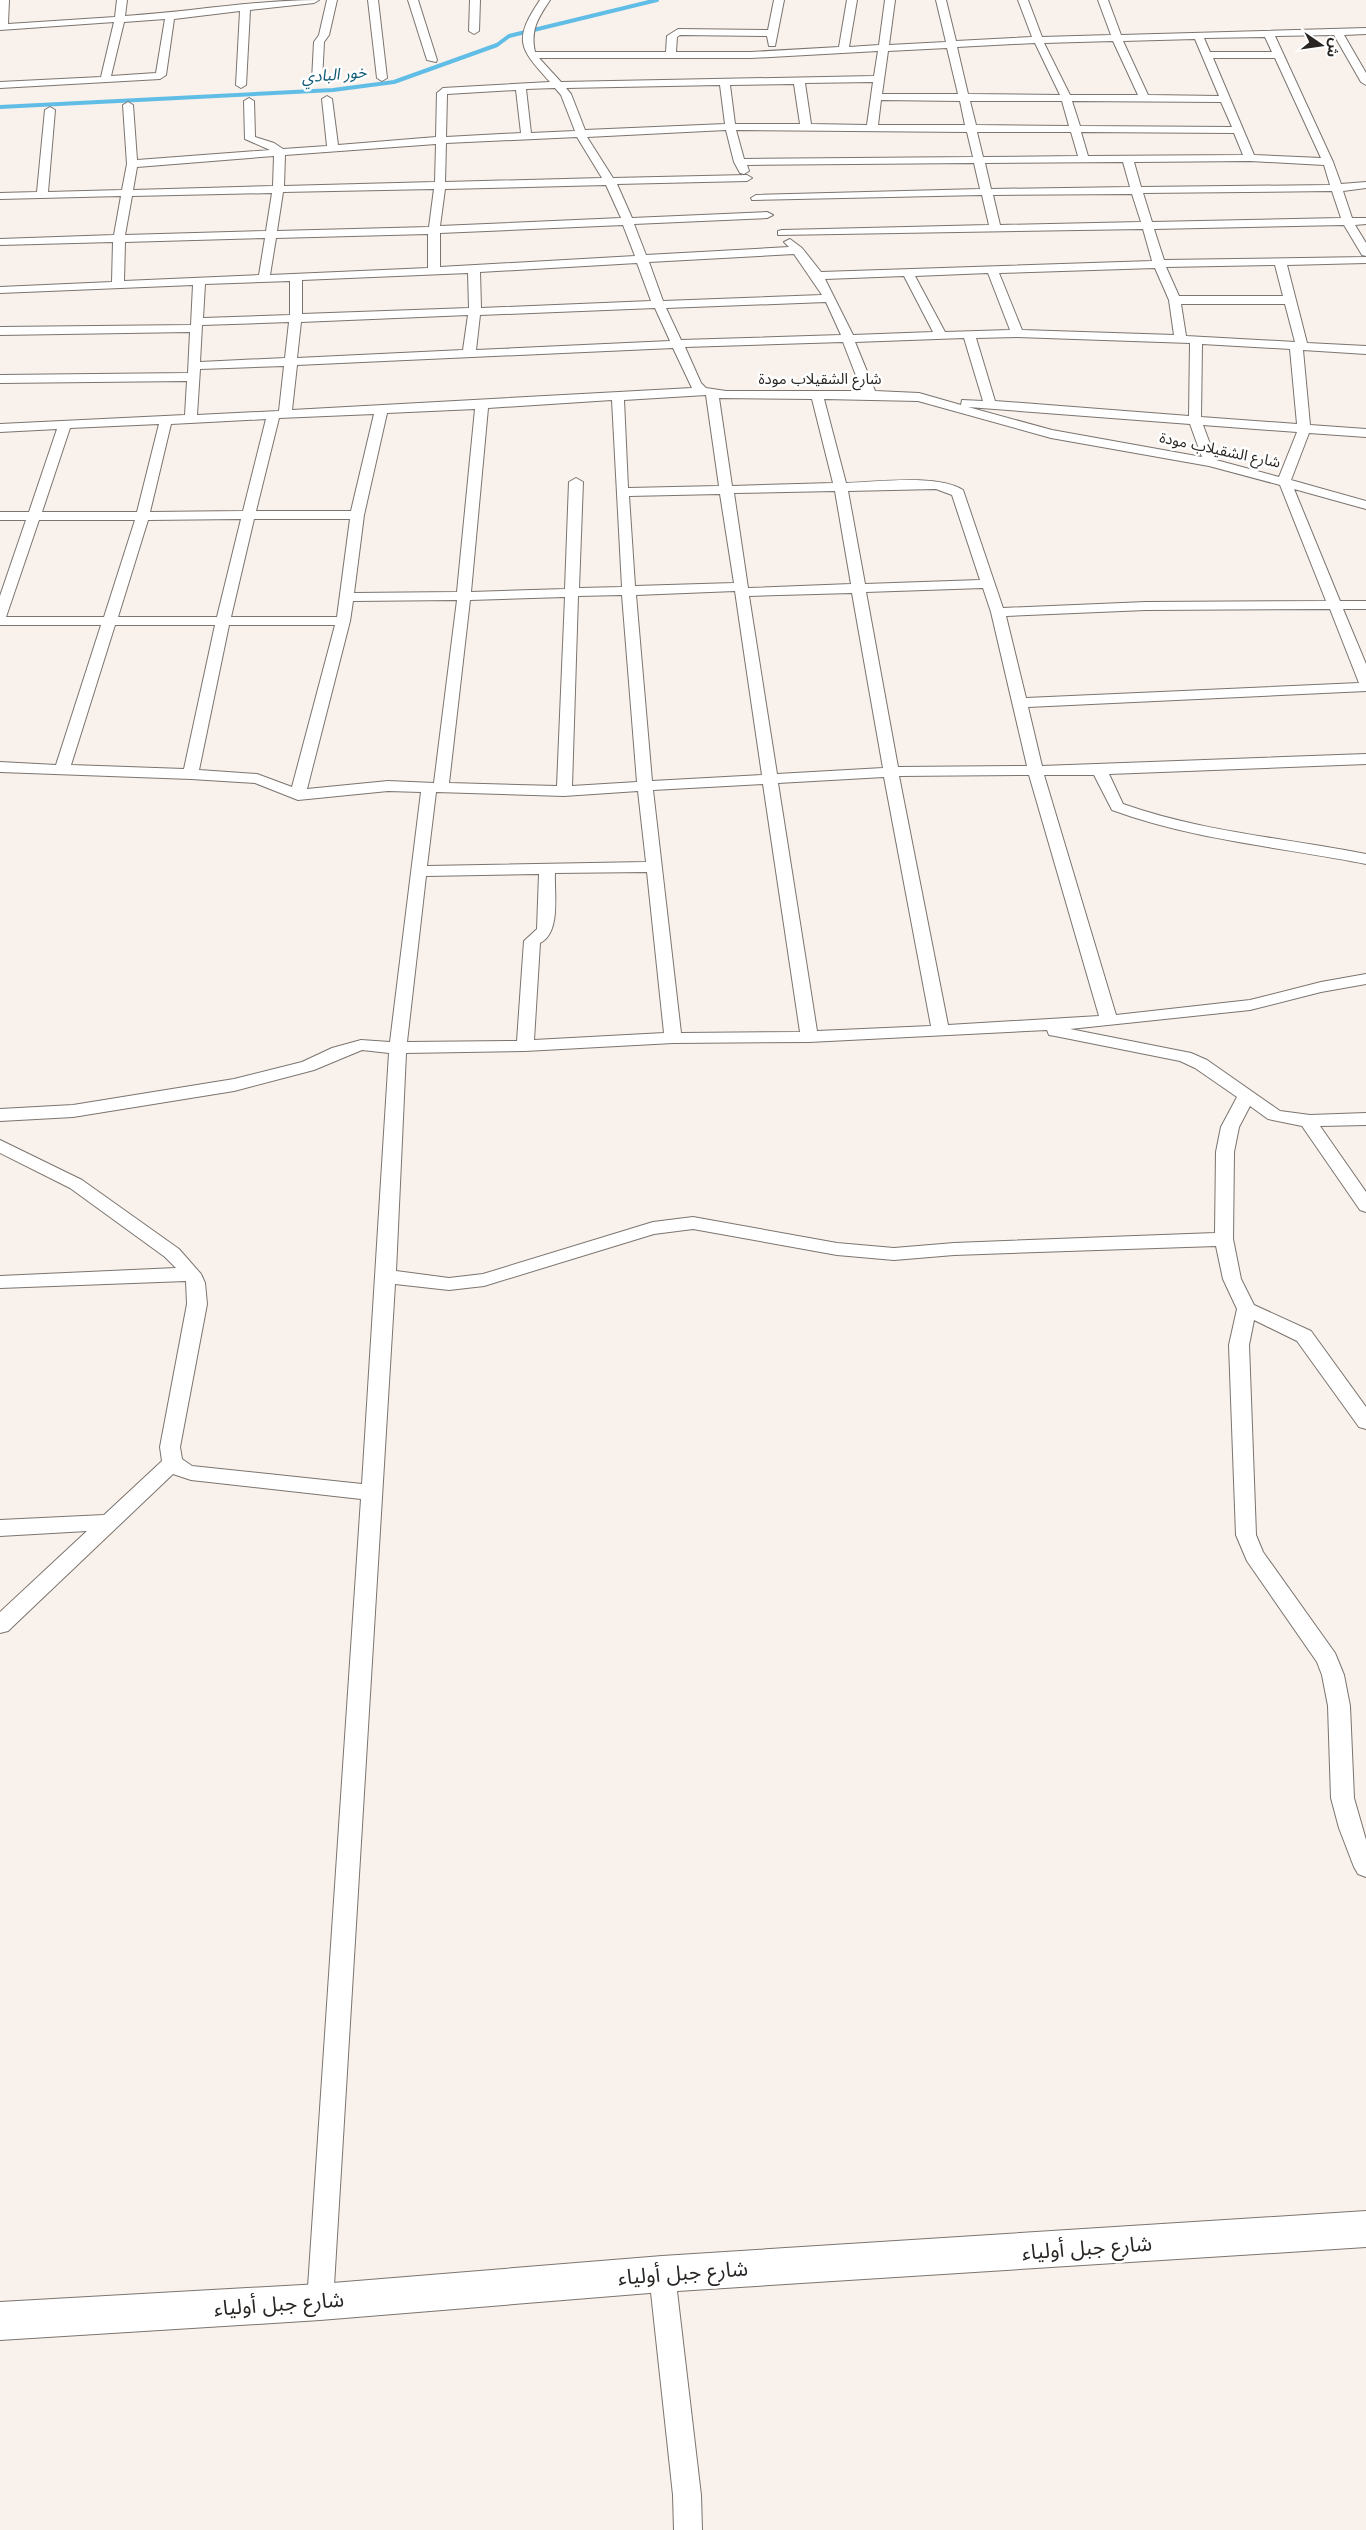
<svg xmlns="http://www.w3.org/2000/svg" width="1366" height="2530" font-family="'Libre Baskerville','Noto Sans Arabic',serif">
  <style>
    .lines { fill: none; stroke-linecap: round; stroke-linejoin: round }
    .stream { stroke: #60bde6; stroke-width: 4 }
    .street-casing { stroke: #7b746f; stroke-width: 2 }
    .highway-casing { stroke: #7b746f; stroke-width: 2 }
    .street { fill: #fff; fill-rule: evenodd }
    .highway { fill: #fff; fill-rule: evenodd }
    .labels { text-anchor: middle; stroke-width: 5; stroke-linejoin: round; paint-order: stroke }
    .far-street-label { font-size: 15px; fill: #282523; stroke: #fff }
    .far-water-label { font-size: 16px; font-style: italic; fill: #0f5a76; stroke: #fff }
    .near-street-label { font-size: 21px; fill: #282523; stroke: #fff }
  </style>
  <rect width="100%" height="100%" fill="#f9f1eb"/>
  <g class="lines">
    <polyline class="stream" points="0,107 333,90 394,82 497,45 509,36 657,0"/>
    <g class="street-casing">
      <g id="street">
        <path d="M0 0H9L8 24 115 17 117 0H127L125 16C190 12 254 0 319 0L314 3 250 10 246 85 241 88 236 85 240 11 174 19 166 75 160 79 0 88V82L101 77 114 22 0 30ZM165 19 156 73 111 76 124 22Z"/>
        <polygon points="327,0 337,0 329,35 324,42 322,80 317,83 312,80 314,42 319,35"/>
        <polygon points="368,0 378,0 387,78 382,81 377,78"/>
        <polygon points="408,0 418,0 437,60 436,62 427,60"/>
        <polygon points="470,0 480,0 479,31 474,34 469,31"/>
        <path d="M540 0H550C538 18 530 30 535 52H666L667 36 678 29 768 30 774 0H784L775 46H769L767 36 680 35 677 37 676 52H751L839 47 847 0H857L849 47 879 45 885 0H895L889 45 946 42 936 0H946L956 41 1032 37 1018 0H1028L1042 37 1111 35 1098 0H1108L1121 35 1366 28V34L1344 35 1366 73V85L1361 82 1334 35 1275 36 1333 162 1341 184 1366 182V188L1343 191 1352 218H1366V224L1355 225 1366 243V256L1362 255 1344 225 1154 229 1164 260 1366 257V263L1287 265 1307 343 1366 346V354L1303 350 1310 425 1366 429V437L1309 433 1291 480 1366 501V509L1294 489 1340 601H1366V609H1343L1366 664V691L1028 707 1042 766 1366 754V764L1109 774 1123 804C1202 832 1285 838 1366 854V864C1280 847 1194 840 1112 810L1094 775H1044L1116 1015 1250 1000 1321 982 1366 974V984L1321 992 1250 1010 1070 1029 1191 1053 1207 1060 1280 1111 1310 1115 1366 1113V1125L1320 1126 1366 1192V1212L1360 1210 1302 1126 1268 1119 1250 1106 1239 1127 1234 1152 1233 1239 1241 1279 1254 1305 1311 1331 1366 1407V1429L1359 1427 1297 1341 1254 1320 1249 1345 1256 1535 1263 1552 1335 1653 1344 1675 1350 1706 1354 1798 1366 1840V1877L1358 1874 1354 1867 1339 1828 1331 1798 1328 1706 1322 1675 1317 1662 1247 1561 1236 1535 1229 1345 1237 1309 1223 1279 1216 1246 954 1255 894 1260 837 1255 693 1229 654 1234 484 1286 449 1290 395 1284 333 2302 329 2311 320 2315 311 2311 307 2302 361 1499 191 1480 173 1474 8 1631 0 1633V1612L87 1531 0 1536V1520L104 1515 162 1461 160 1447 187 1304 186 1281 0 1288V1276L176 1268 165 1257 70 1188 0 1153V1140L82 1180 179 1249 201 1274 205 1283 207 1304 180 1447 182 1459 192 1466 362 1484 389 1053 362 1050 314 1070 234 1091 73 1117 0 1121V1109L73 1105 234 1079 302 1062 332 1048 361 1040 390 1042 421 792 388 791 298 800 255 783 191 779 0 772V762L56 765 101 625H0V596L26 520H0V512H29L57 429 0 432V424L185 415 187 381 0 383V375L188 373 190 332 0 335V327L191 325 193 285 0 293V287L112 282 113 242 0 245V239L114 235 121 196 0 199V193L37 192 45 110 50 107 55 110 48 192 122 190 127 164 123 105 128 102 133 105 137 160 270 150 245 139 244 101 249 98 254 101 255 137 274 143 283 149 327 146 322 99 327 96 332 99 338 145 436 137 437 93 443 88 550 82C519 48 513 40 540 0ZM1265 37 1272 52H1210L1204 38ZM1195 39 1219 96 1148 95 1123 41ZM1113 41 1138 95H1070L1044 43ZM1035 43 1060 95 968 94 957 47ZM947 48 958 94H882L888 51ZM878 51 874 76 561 82 539 58H751ZM1213 58H1275L1321 158 1254 155ZM873 82 867 125 811 124 805 83ZM794 84 800 124H735L730 85ZM720 85 725 124 585 130 571 94 566 88ZM555 88 561 95 575 131 531 133 526 89ZM516 90 521 133 446 137 447 94ZM881 100 960 101 965 125H878ZM970 101H1062L1069 126 976 125ZM1072 101 1221 102 1232 127 1080 126ZM726 130 734 162 740 173 744 174 749 171 747 165 974 163 980 189 756 195 751 198 752 200 982 195 989 225 782 230 778 231V235L1143 229 1152 261 821 272 802 248 790 239 784 242 789 247 646 255 634 224 767 218 773 215 767 212 632 218 617 184 747 181 752 178 747 175 613 178 587 137ZM736 130 967 132 973 157 744 159ZM977 132H1071L1078 156 983 157ZM1081 132 1234 133 1243 155 1088 156ZM577 137 602 178 445 182 446 143ZM436 144 435 182 284 186 285 155ZM274 156 273 186 133 190 137 167ZM1250 161 1324 165 1330 185 1141 187 1134 162ZM1123 162 1130 187 991 189 985 163ZM606 185 621 218 440 226 445 189ZM434 189 429 227 277 231 283 192ZM1332 191 1341 218 1152 222 1143 193ZM272 193 266 231 125 235 132 196ZM1132 194 1141 222 1000 225 993 195ZM623 225 635 256 440 267V233ZM428 234V268L270 275 276 238ZM265 238 259 275 124 281 125 242ZM794 254 822 295 663 301 649 262ZM637 263 651 301 481 308 480 272ZM1275 265 1283 296H1179L1166 267ZM1155 268 1169 300 1174 335 1022 330 999 273ZM468 273 469 308 302 314V280ZM988 273 1010 330 945 332 915 276ZM904 276 933 332 853 335 825 279ZM290 281V315L203 318 205 284ZM826 302 841 335 681 340 666 308ZM1181 304H1285L1295 342 1186 336ZM655 308 670 341 476 350 480 315ZM468 315 463 350 297 358 301 322ZM289 322 285 358 200 362 202 325ZM1017 337 1190 343 1189 416 995 401 976 338ZM964 338 983 401 962 400 961 405 919 393 875 391 855 342ZM843 342 862 391H726L706 388 701 383 685 347ZM1202 344 1290 349 1297 424 1201 417ZM673 348 692 388 292 410 297 365ZM284 366 279 411 197 415 200 369ZM706 395 719 486 628 488 624 400ZM719 398 812 399 833 483 732 486ZM824 399 918 401 1051 438 1209 466 1280 485 1326 601 1146 602 1003 608 963 490C937 474 877 482 846 483ZM612 400 622 587 579 588 583 482 576 478 569 482 565 589 471 592 488 408ZM968 407 1190 424 1202 457 1052 430ZM475 409 457 592 354 593 364 515 387 413ZM374 414 351 511H256L279 418ZM266 419 243 511 150 512 171 424ZM159 424 137 512H42L70 428ZM1203 425 1297 432 1279 477 1216 460ZM936 489 952 495 980 580 865 584 848 491ZM835 491 851 584 748 588 734 493ZM720 494 734 583 635 586 629 496ZM241 519 217 617H118L148 520ZM254 519H350L337 617H231ZM39 520H135L104 617H6ZM983 588 991 612 1027 766 898 767 866 592ZM735 591 762 775 652 781 636 595ZM852 593 883 768 777 774 749 596ZM622 595 637 782 572 786 578 596ZM565 597 557 786 449 783 470 600ZM457 600 434 783 388 781 307 789 350 621 353 601ZM1330 609 1359 683 1026 698 1006 616 1146 610ZM115 625H215L184 769 71 765ZM229 625H335L292 787 257 774 199 770ZM1029 775 1099 1016 948 1025 899 776ZM884 777 931 1026 817 1031 778 783ZM763 784 800 1032 681 1033 653 790ZM638 791 646 862 427 866 436 792 564 796ZM647 872 664 1033 534 1040 540 943C561 933 554 894 555 873ZM539 874 537 929 524 941 517 1041 407 1042 426 876ZM1047 1030 1049 1035 1055 1036 1180 1061 1195 1068 1237 1097 1221 1127 1216 1152 1215 1233 954 1243 894 1248 837 1243 693 1217 653 1222 483 1274 449 1278 396 1271 406 1053 525 1051 673 1043 809 1042Z"/>
        <polygon points="662,2262 671,2265 675,2274 701,2495 702,2530 674,2530 673,2495 649,2274 653,2265"/>
      </g>
    </g>
    <g class="highway-casing">
      <polygon id="highway" points="1366,2211 1366,2247 662,2292 320,2320 0,2340 0,2302 320,2284 662,2256"/>
    </g>
    <use href="#street" class="street"/>
    <use href="#highway" class="highway"/>
  </g>
  <g class="labels">
    <g class="far-street-label">
      <text x="820" y="384">شارع الشقيلاب مودة</text>
      <text transform="translate(1220 450) rotate(12)" y="5">شارع الشقيلاب مودة</text>
    </g>
    <g class="far-water-label">
      <text transform="translate(334 74) rotate(-5)" y="6">خور البادي</text>
    </g>
    <g class="near-street-label">
      <text transform="translate(1087 2248) rotate(-4)" y="7">شارع جبل أولياء</text>
      <text transform="translate(683 2273) rotate(-4)" y="7">شارع جبل أولياء</text>
      <text transform="translate(279 2304) rotate(-4)" y="7">شارع جبل أولياء</text>
    </g>
  </g>
  <g transform="translate(1321 45) rotate(103)" stroke="#ffffff" stroke-width="4" paint-order="stroke">
  <path d="M0-4L9 19L0 12L-9 19Z" fill="#282523"/>
  <text y="-8" font-size="14" font-weight="bold" text-anchor="middle" fill="#282523">ش</text>
  </g>
</svg>
